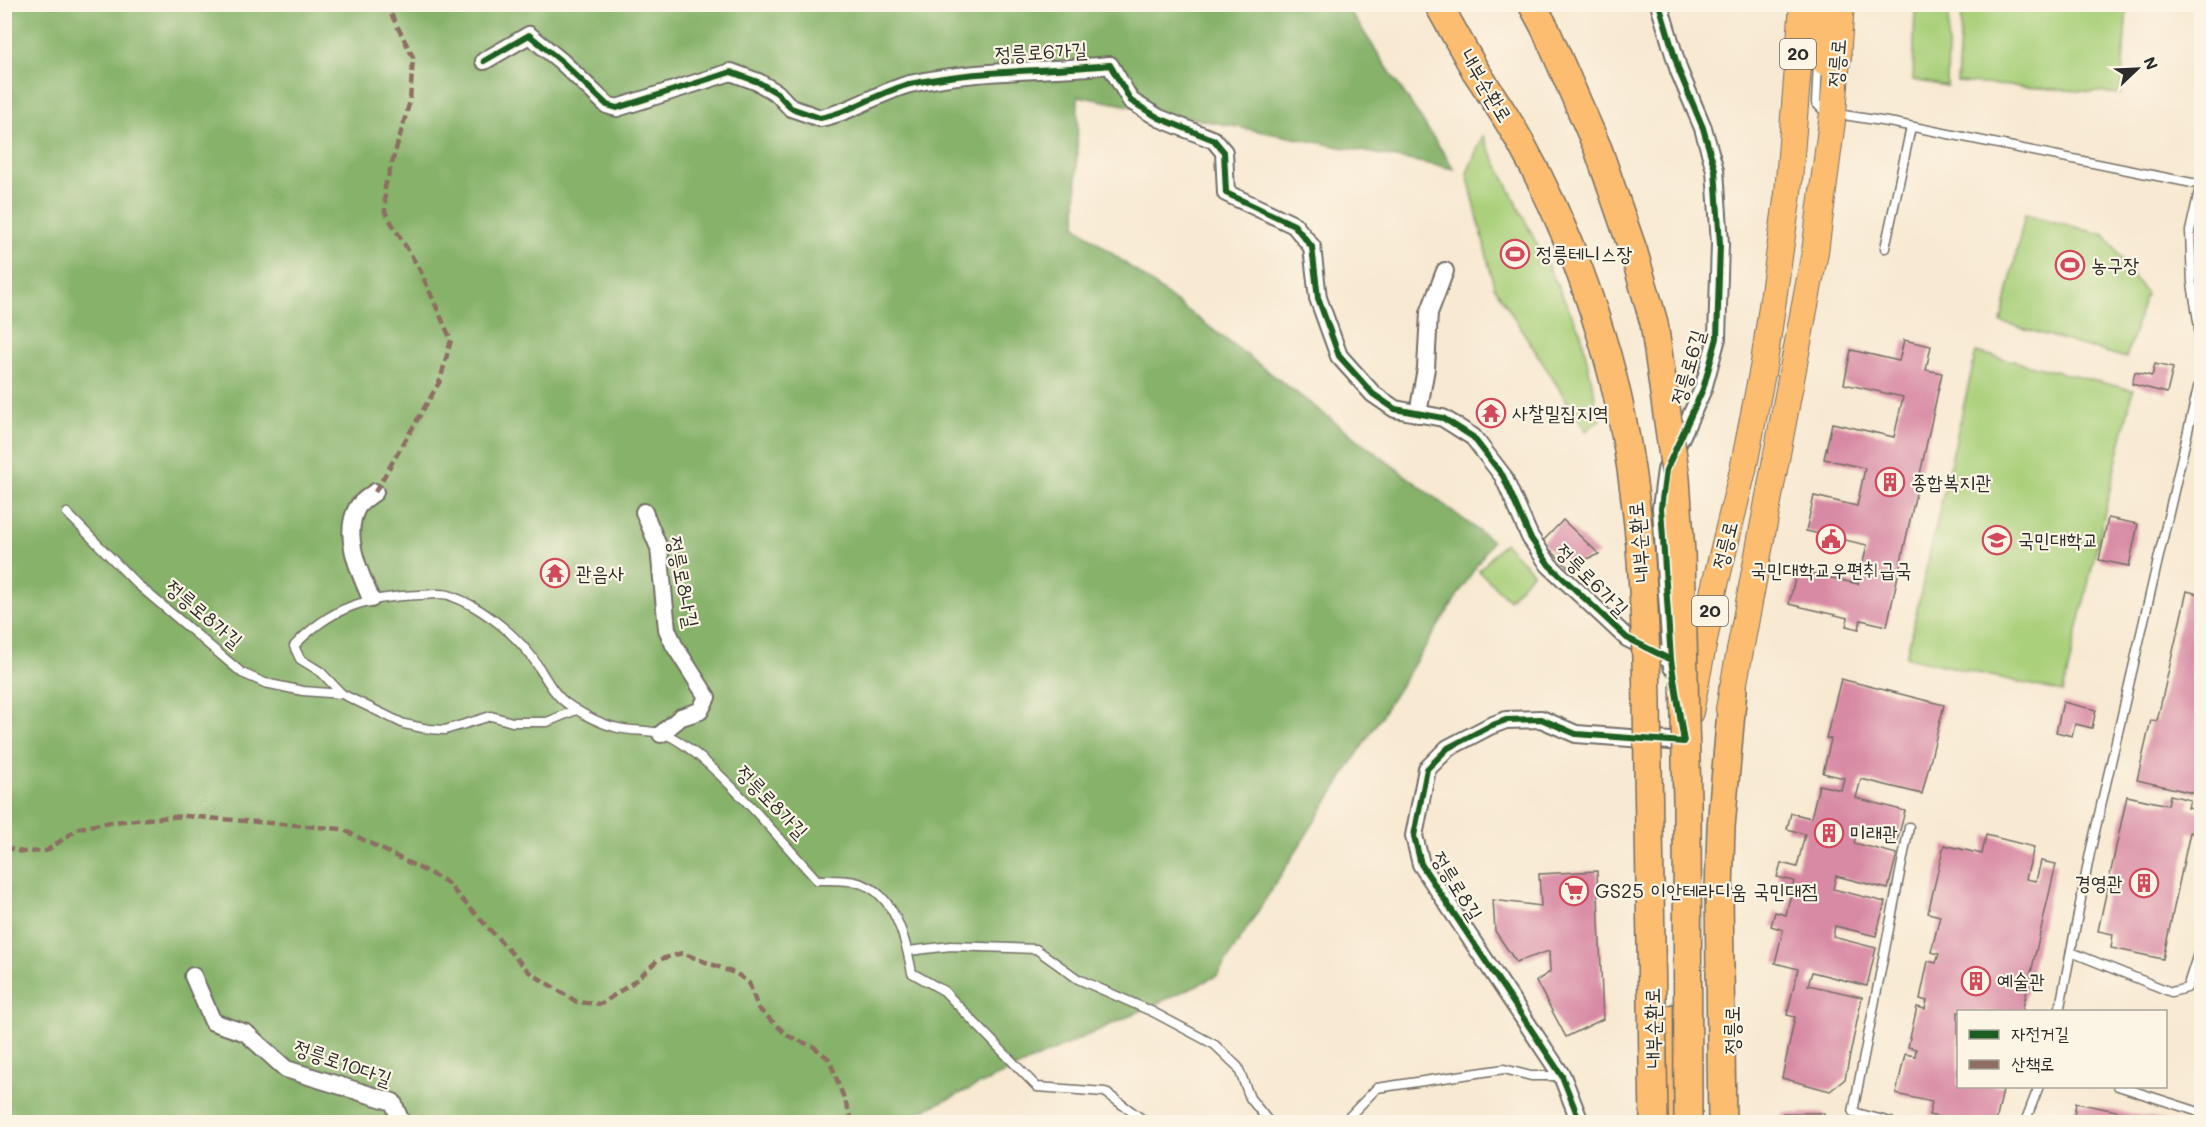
<svg xmlns="http://www.w3.org/2000/svg" width="2206" height="1127" font-family="Mali,'Poor Story',sans-serif">
  <style>
    .green { fill: #aad07b; stroke: #6a7e53; stroke-width: 1.5 }
    .forest { fill: #87b26b; stroke: #596e4b; stroke-width: 1.5 }
    .building { fill: #d88aa4 }
    .lines { fill: none; stroke-linecap: round; stroke-linejoin: round }
    .service-casing { stroke: #736e65; stroke-width: 11 }
    .minor-casing { stroke: #736e65; stroke-width: 20 }
    .primary-casing { stroke: #736e65; stroke-width: 28 }
    .trunk-casing { stroke: #736e65; stroke-width: 30 }
    .service { stroke: #fff; stroke-width: 8 }
    .minor { stroke: #fff; stroke-width: 16 }
    .primary { stroke: #fcbd6f; stroke-width: 26 }
    .trunk { stroke: #fcbd6f; stroke-width: 27 }
    .trunk-bridge-casing { stroke: #736e65; stroke-width: 30; stroke-linecap: butt }
    .trunk-bridge { stroke: #fcbd6f; stroke-width: 27 }
    .quiet { stroke: #8d6e63; stroke-width: 4.5; stroke-dasharray: 9 4.5; stroke-linecap: butt }
    .cycleway-casing { stroke: #fcf5e5; stroke-width: 10 }
    .cycleway { stroke: #1b5e20; stroke-width: 6 }
    .labels { text-anchor: middle; stroke-width: 4.5; stroke-linejoin: round; paint-order: stroke }
    .shield { fill: #fcf5e5; stroke: #6a6863; stroke-width: 1.5 }
    .shield-label { font-size: 18px; font-weight: bold; fill: #2b2b2b }
    .street-label { font-size: 20px; fill: #2b2b2b; stroke: #fcf5e5 }
    .poi-label { font-size: 20px; fill: #2b2b2b; stroke: #fcf5e5; text-anchor: start }
  </style>
  <rect width="100%" height="100%" fill="#fcf5e5"/>
  <filter id="ink" filterUnits="userSpaceOnUse"><feTurbulence type="fractalNoise" baseFrequency=".0167" numOctaves="2"/><feDisplacementMap in="SourceGraphic" scale="12" xChannelSelector="R" yChannelSelector="G"/><feConvolveMatrix kernelMatrix="1 2 1 2 8 2 1 2 1" color-interpolation-filters="sRGB"/></filter>
  <filter id="wash" filterUnits="userSpaceOnUse"><feTurbulence type="fractalNoise" baseFrequency=".008" numOctaves="4" result="noise"/><feDisplacementMap in="SourceGraphic" scale="24" xChannelSelector="R" yChannelSelector="G"/><feGaussianBlur stdDeviation="1.35" result="paint"/><feColorMatrix in="noise" values="0 0 0 0 0 0 0 0 0 0 0 0 0 0 0 0 0 1.4 0 .05"/><feComposite in="paint" operator="in"/></filter>
  <g filter="url(#wash)">
    <rect width="100%" height="100%" fill="#f8e9d2"/>
    <g class="green">
      <polygon points="1915,5 1949,5 1947,86 1913,80"/>
      <polygon points="1962,5 2127,5 2121,94 1957,82"/>
      <polygon points="1483,136 1581,333 1600,420 1586,431 1494,286 1467,173"/>
      <polygon points="2025,214 2105,235 2146,294 2126,358 2001,322"/>
      <polygon points="1976,352 2133,390 2063,692 1906,657"/>
      <polygon points="1504,543 1533,572 1509,600 1479,571"/>
    </g>
    <polygon class="forest" points="5,5 1346,5 1454,169 1078,96 1076,226 1492,541 1217,976 898,1122 5,1122"/>
    <g id="blocks">
      <g class="building">
        <polygon points="1904,340 1931,346 1926,370 1942,373 1887,626 1861,620 1859,629 1846,626 1848,618 1789,604 1797,570 1858,584 1867,545 1806,531 1814,496 1857,506 1865,468 1824,459 1832,423 1894,437 1903,397 1844,384 1851,350 1899,361"/>
        <polygon points="2155,364 2173,368 2167,393 2132,384 2135,372 2152,376"/>
        <polygon points="2108,518 2138,524 2129,566 2099,560"/>
        <polygon points="1563,520 1599,554 1568,567 1542,542"/>
        <polygon points="2201,544 2202,544 2202,566 2196,564"/>
        <polygon points="2187,591 2202,595 2202,773 2197,794 2137,780 2151,720 2157,721"/>
        <polygon points="1841,679 1944,705 1922,794 1861,779 1856,798 1905,811 1897,842 1857,832 1854,843 1897,854 1888,889 1836,876 1833,889 1885,902 1876,936 1835,926 1833,937 1876,948 1867,986 1812,972 1808,985 1862,997 1845,1079 1830,1091 1782,1078 1795,1017 1787,1015 1798,969 1775,963 1783,930 1771,926 1775,912 1786,915 1794,881 1777,877 1781,863 1797,867 1805,834 1787,829 1791,813 1811,818 1819,785 1841,790 1844,778 1823,773 1831,739 1826,738"/>
        <polygon points="2063,702 2096,710 2092,728 2075,724 2072,736 2056,732"/>
        <polygon points="2170,795 2190,800 2188,808 2202,811 2202,835 2190,832 2163,959 2111,948 2113,934 2098,931 2127,796 2168,805"/>
        <polygon points="1986,835 2034,847 2026,879 2036,881 2041,861 2056,864 2022,1012 1958,1012 1958,1086 2004,1086 1996,1122 1962,1122 1929,1115 1932,1102 1896,1094 1905,1054 1915,1056 1916,1049 1908,1047 1917,1007 1925,1009 1927,1001 1920,999 1928,961 1936,963 1939,954 1931,952 1940,916 1928,913 1944,845 1982,854"/>
        <polygon points="1597,871 1603,1019 1566,1037 1536,981 1550,972 1549,951 1516,962 1495,931 1493,900 1541,906 1539,874"/>
        <polygon points="2076,1103 2167,1121 2167,1122 2073,1122"/>
        <rect x="1783" y="1113" width="41" height="9"/>
      </g>
    </g>
  </g>
  <g filter="url(#ink)">
    <use href="#blocks" fill-opacity="0" stroke="#736e65" stroke-width="1.5"/>
    <g class="lines">
      <g class="service-casing">
        <g id="service">
          <polyline points="1818,62 1816,103 1825,112 1894,123 2202,185"/>
          <polyline points="1885,248 1911,127"/>
          <path d="M67 513 137 584 242 673 265 683 303 691 342 694 321 672 300 659 294 646C332 606 367 597 420 595 429 595 443 592 451 596 479 606 509 629 528 652 542 668 550 693 569 705 584 715 600 724 618 728 635 732 650 729 667 735 709 753 783 843 817 880 830 880 846 879 859 883 895 893 906 941 912 973L944 991 1037 1087 1105 1092 1146 1122"/>
          <polyline points="342,694 404,724 428,729 445,730 491,716 512,722 547,722 576,710"/>
          <polyline points="908,951 951,946 1036,949 1078,979 1153,1012 1215,1045 1238,1067 1250,1098 1269,1122"/>
          <polyline points="2071,952 2171,992 2187,988 2202,941"/>
          <polyline points="2059,1012 2090,853 2200,379 2199,328 2192,283 2190,231 2202,178"/>
          <polyline points="2118,1086 2202,1113"/>
          <polyline points="1344,1122 1377,1088 1504,1069 1531,1076 1561,1076"/>
          <polyline points="1891,1122 1853,1112 1909,827"/>
          <polyline points="2025,1122 2039,1086"/>
        </g>
      </g>
      <g class="minor-casing">
        <g id="minor">
          <polyline points="1659,4 1679,71 1703,128 1715,170 1720,244 1717,338 1703,389 1666,470 1661,508 1672,667"/>
          <path d="M484 61 529 35 561 61 607 105 617 108 731 72 758 82 777 93 791 108 820 118C852 112 879 92 910 84 976 69 1043 72 1110 65L1131 101 1159 118 1214 140 1224 152 1226 193 1294 225 1312 247 1318 298 1339 356 1373 394 1395 409 1443 418 1473 437 1503 476 1530 537 1549 565 1627 638 1671 660"/>
          <polyline points="1418,414 1426,368 1429,313 1445,271"/>
          <polyline points="644,512 659,548 667,629 674,645 707,697 700,711 681,717 661,734"/>
          <path d="M371 599C360 573 342 536 357 508 360 502 370 496 375 492"/>
          <polyline points="193,976 213,1022 246,1033 286,1069 393,1102 401,1122"/>
          <polyline points="1580,1122 1562,1076 1421,864 1414,836 1427,769 1448,748 1490,726 1506,720 1541,719 1576,734 1684,742 1683,734"/>
        </g>
      </g>
      <g class="primary-casing">
        <g id="primary">
          <path d="M1824 4C1822 19 1812 58 1829 64L1838 57"/>
          <polyline points="1729,709 1815,252 1833,113 1841,4"/>
          <polyline points="1690,712 1714,589 1743,470 1764,363 1788,193 1803,4"/>
        </g>
      </g>
      <g class="trunk-casing">
        <g id="trunk">
          <polyline points="1438,4 1475,70"/>
          <polyline points="1532,4 1545,28"/>
          <polyline points="1719,891 1721,827 1733,689"/>
          <polyline points="1669,1122 1674,1018"/>
        </g>
      </g>
      <use href="#service" class="service"/>
      <use href="#minor" class="minor"/>
      <use href="#primary" class="primary"/>
      <use href="#trunk" class="trunk"/>
      <g class="trunk-bridge-casing">
        <g id="trunk-bridge">
          <polyline points="1545,28 1598,149 1634,253 1654,323 1676,478 1681,553 1687,801 1688,1122"/>
          <path d="M1475 70C1492 96 1510 122 1524 149 1556 207 1582 272 1601 335 1645 476 1646 623 1648 768 1650 886 1652 1004 1654 1122"/>
          <polyline points="1719,891 1722,1122"/>
        </g>
      </g>
      <use href="#trunk-bridge" class="trunk-bridge"/>
      <g class="quiet">
        <polyline points="375,492 440,381 451,340 420,270 385,212 385,187 410,101 413,57 386,4"/>
        <polyline points="4,847 22,852 46,851 79,828 111,822 185,816 342,829 445,881 529,972 577,1002 601,1004 631,984 658,960 682,953 737,974 749,983 758,1008 788,1036 814,1047 829,1059 853,1122"/>
      </g>
      <g class="cycleway-casing">
        <g id="cycleway">
          <path d="M484 61 529 35 561 61 607 105 617 108 731 72 758 82 777 93 791 108 820 118C852 112 879 92 910 84 976 69 1043 72 1110 65L1131 101 1159 118 1214 140 1224 152 1226 193 1294 225 1312 247 1318 298 1339 356 1373 394 1395 409 1443 418 1473 437 1503 476 1530 537 1549 565 1627 638 1671 660"/>
          <polyline points="1580,1122 1562,1076 1421,864 1414,836 1427,769 1448,748 1490,726 1506,720 1541,719 1576,734 1684,742 1671,660 1661,508 1666,470 1703,389 1717,338 1720,244 1715,170 1703,128 1679,71 1659,4"/>
        </g>
      </g>
      <use href="#cycleway" class="cycleway"/>
    </g>
  </g>
  <defs>
    <g id="stadium-ring" transform="scale(1.5)"><circle r="9.5" fill="#fcf5e5" stroke="#d1495b" stroke-width="1.5"/><path d="M0-5a6.5 5 0 1 0 0 10a6.5 5 0 1 0 0-10ZM-3.5-1.8h7v3.6h-7Z" fill="#d1495b"/></g>
    <g id="temple-ring" transform="scale(1.5)"><circle r="9.5" fill="#fcf5e5" stroke="#d1495b" stroke-width="1.5"/><path d="M0-6L5-2H3V0L6.5 2.5H4V6H1.5V3h-3V6H-4V2.5H-6.5L-3 0V-2H-5Z" fill="#d1495b"/></g>
    <g id="building-ring" transform="scale(1.5)"><circle r="9.5" fill="#fcf5e5" stroke="#d1495b" stroke-width="1.5"/><path d="M-4-6H4V6H1V3H-1V6H-4ZM-2.5-4.3h1.7v1.8h-1.7ZM.8-4.3h1.7v1.8H.8ZM-2.5-1h1.7V.8h-1.7ZM.8-1h1.7V.8H.8Z" fill="#d1495b"/></g>
    <g id="civic-ring" transform="scale(1.5)"><circle r="9.5" fill="#fcf5e5" stroke="#d1495b" stroke-width="1.5"/><path d="M-.6-6.5H3V-4.5H.6V-3L4-1V1h2V6H-6V1h2V-1L-.6-3ZM-1.2 2.5V6h2.4V2.5Z" fill="#d1495b"/></g>
    <g id="university-ring" transform="scale(1.5)"><circle r="9.5" fill="#fcf5e5" stroke="#d1495b" stroke-width="1.5"/><path d="M0-5L7-2L0 1L-7-2ZM-4 1L0 2.5L4 1V4Q0 6-4 4Z" fill="#d1495b"/></g>
    <g id="supermarket-ring" transform="scale(1.5)"><circle r="9.5" fill="#fcf5e5" stroke="#d1495b" stroke-width="1.5"/><path d="M-6-5.5h2.5l.6 2H6L4.5 2H-2.5L-4.4-4H-6ZM-1.5 3.2a1.3 1.3 0 1 0 .1 0ZM3 3.2a1.3 1.3 0 1 0 .1 0Z" fill="#d1495b"/></g>
  </defs>
  <g fill-rule="evenodd">
    <use href="#stadium-ring" x="1515" y="254"/>
    <use href="#stadium-ring" x="2070" y="265"/>
    <use href="#temple-ring" x="1491" y="413"/>
    <use href="#building-ring" x="1890" y="482"/>
    <use href="#civic-ring" x="1831" y="539"/>
    <use href="#university-ring" x="1997" y="540"/>
    <use href="#temple-ring" x="555" y="573"/>
    <use href="#building-ring" x="1829" y="833"/>
    <use href="#building-ring" x="2144" y="883"/>
    <use href="#supermarket-ring" x="1574" y="891"/>
    <use href="#building-ring" x="1976" y="981"/>
  </g>
  <g class="labels">
    <g class="shield">
      <rect x="1780" y="39" width="36" height="30" rx="4.5"/>
      <rect x="1692" y="596" width="36" height="30" rx="4.5"/>
    </g>
    <g class="shield-label">
      <text x="1798" y="60">20</text>
      <text x="1710" y="617">20</text>
    </g>
    <g class="street-label">
      <text transform="translate(1041 52) rotate(-3)" y="7">정릉로6가길</text>
      <text transform="translate(1837 63) rotate(-86)" y="7">정릉로</text>
      <text transform="translate(1486 86) rotate(59)" y="7">내부순환로</text>
      <text transform="translate(1688 367) rotate(-74)" y="7">정릉로6길</text>
      <text transform="translate(1639 542) rotate(-95)" y="7">내부순환로</text>
      <text transform="translate(1725 545) rotate(-76)" y="7">정릉로</text>
      <text transform="translate(1592 580) rotate(45)" y="7">정릉로6가길</text>
      <text transform="translate(683 582) rotate(79)" y="7">정릉로8나길</text>
      <text transform="translate(204 614) rotate(40)" y="7">정릉로8가길</text>
      <text transform="translate(772 802) rotate(46)" y="7">정릉로8가길</text>
      <text transform="translate(1457 886) rotate(58)" y="7">정릉로8길</text>
      <text transform="translate(1653 1028) rotate(-91)" y="7">내부순환로</text>
      <text transform="translate(1732 1030) rotate(-90)" y="7">정릉로</text>
      <text transform="translate(343 1063) rotate(19)" y="7">정릉로10다길</text>
    </g>
    <g class="poi-label">
      <text x="1536" y="261">정릉테니스장</text>
      <text x="2091" y="272">농구장</text>
      <text x="1512" y="420">사찰밀집지역</text>
      <text x="1911" y="489">종합복지관</text>
      <text x="2018" y="547">국민대학교</text>
      <text x="1831" y="577" text-anchor="middle">국민대학교우편취급국</text>
      <text x="576" y="580">관음사</text>
      <text x="1850" y="840">미래관</text>
      <text x="2123" y="890" text-anchor="end">경영관</text>
      <text x="1595" y="898">GS25 이안테라디움 국민대점</text>
      <text x="1997" y="988">예술관</text>
    </g>
  </g>
  <rect width="2206" height="1127" fill="none" stroke="#fcf5e5" stroke-width="24"/>
  <rect x="1957" y="1010" width="210" height="78" fill="#fcf5e5" stroke="#a8a49b" stroke-width="1.5"/>
  <rect x="1969" y="1030" width="30" height="9" fill="#1b5e20" stroke="#a8a49b" stroke-width="1.5"/>
  <text x="2011" y="1040" font-size="18" fill="#2b2b2b">자전거길</text>
  <rect x="1969" y="1060" width="30" height="9" fill="#8d6e63" stroke="#a8a49b" stroke-width="1.5"/>
  <text x="2011" y="1070" font-size="18" fill="#2b2b2b">산책로</text>
  <g transform="translate(2137 69) rotate(67)" stroke="#fcf5e5" stroke-width="4.5" paint-order="stroke">
  <path d="M0-4.5L10 22L0 15L-10 22Z" fill="#2b2b2b"/>
  <text y="-9" font-size="16" font-weight="bold" text-anchor="middle" fill="#2b2b2b">N</text>
  </g>
</svg>
